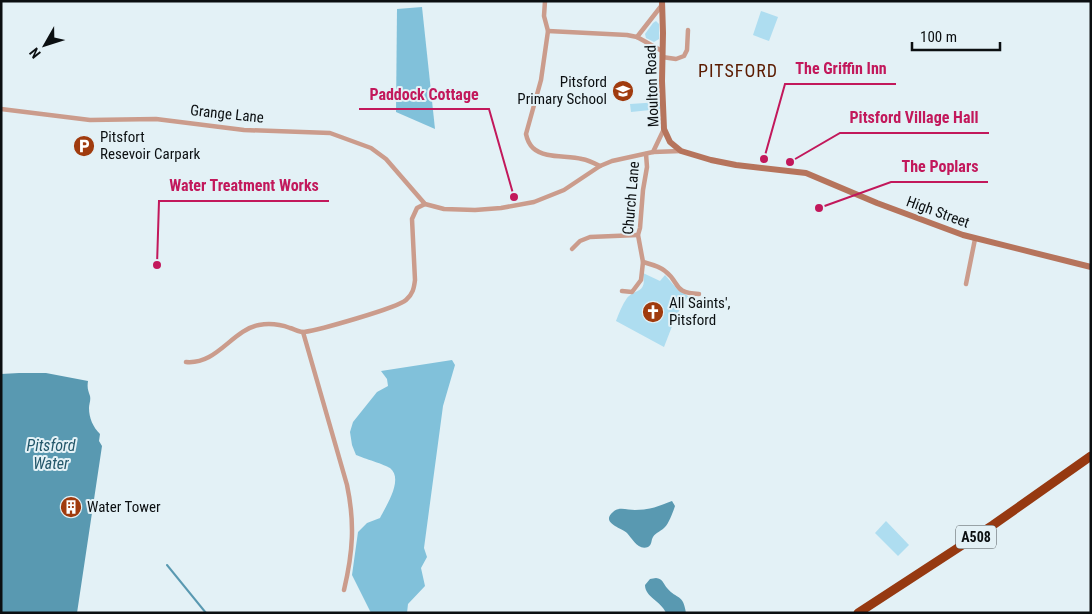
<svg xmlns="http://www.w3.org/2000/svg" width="1092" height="614" font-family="'Roboto Condensed',sans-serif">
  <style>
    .green { fill: #aeddf0 }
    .forest { fill: #81c1da }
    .water { fill: #5999b1 }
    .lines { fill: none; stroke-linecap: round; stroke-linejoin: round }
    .stream { stroke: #5999b1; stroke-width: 2 }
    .street { stroke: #cb9c8c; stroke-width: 4.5 }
    .secondary { stroke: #b6745c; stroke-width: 6 }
    .highway { stroke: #963911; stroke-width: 9 }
    .labels { text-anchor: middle; stroke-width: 4; stroke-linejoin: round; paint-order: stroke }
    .shield { fill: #e3f1f6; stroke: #4c5356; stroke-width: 1 }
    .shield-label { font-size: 14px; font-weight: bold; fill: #0b0f11 }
    .poi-label { font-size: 15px; fill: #0b0f11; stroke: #e3f1f6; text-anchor: start }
    .street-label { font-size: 15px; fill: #0b0f11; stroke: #e3f1f6 }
    .water-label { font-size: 16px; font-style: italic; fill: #23576a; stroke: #e3f1f6 }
    .quarter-label { font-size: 18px; letter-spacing: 1px; fill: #5b1b00; stroke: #e3f1f6 }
    .leader { fill: none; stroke: #c2185b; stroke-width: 2 }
    .callout-dot { fill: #c2185b; stroke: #e3f1f6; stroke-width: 2 }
    .callout-label { font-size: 16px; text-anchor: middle; font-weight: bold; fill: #c2185b; stroke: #e3f1f6; stroke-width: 4; stroke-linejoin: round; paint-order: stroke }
  </style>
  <rect width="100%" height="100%" fill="#e3f1f6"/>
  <g class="green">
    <polygon points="761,11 778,17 769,41 753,35"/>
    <polygon points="656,21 659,24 659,39 654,42 646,38 645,34 653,23"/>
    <polygon points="660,102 660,109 631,112 630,104"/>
    <path d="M643 273 660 281 665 275 677 289 688 296 676 316 664 347 616 321C619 313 622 305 627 298 636 288 647 294 643 273Z"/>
    <polygon points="886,521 909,545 898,556 875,533"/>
  </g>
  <g class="forest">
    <polygon points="422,7 435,129 396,112 397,9"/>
    <path d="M452 360 455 365 443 406 424 548 427 557 421 568 425 586 408 604 407 613H371L352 575 358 532 367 523 380 518C386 506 404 479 390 468 386 465 363 458 356 455L352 445 350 432 353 422 377 392 388 386 387 379 381 371Z"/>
  </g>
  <g class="water">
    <path d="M19 373H46L88 381C87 388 88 390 90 396 91 400 89 404 89 408 89 418 93 427 100 434L99 441 102 446 77 613H1V374Z"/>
    <path d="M672 501 675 506C673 512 669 523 665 527 662 531 656 532 653 537 651 540 652 545 648 547 638 551 632 538 627 533 622 528 600 523 613 512 618 506 628 510 635 510 650 510 659 506 672 501Z"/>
    <path d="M656 578C663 579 663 583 667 588 677 600 683 593 686 613H666C661 601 645 597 645 585L650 579Z"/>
  </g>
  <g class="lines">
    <polyline class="stream" points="167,565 206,613"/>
    <g class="street">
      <path d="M545 1 544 16 548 31 541 80 526 134C527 139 529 144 533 148 545 159 567 155 582 159 588 160 594 163 600 166"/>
      <polyline points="548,31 627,35 637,37 662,51"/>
      <polyline points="637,37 662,5"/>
      <polyline points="662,57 676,59 684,56 687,50 688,30"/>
      <polyline points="1,109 90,120 156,119 244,130 330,133 371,148 386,159 425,204 444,209 475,210 501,208 534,202 564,190 600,166 612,161 653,152 681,151"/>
      <polyline points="653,152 664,129"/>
      <polyline points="572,249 580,241 590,237 638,235"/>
      <path d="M643 262C650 264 659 266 665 271 681 283 672 293 699 294"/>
      <polyline points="966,284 975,239"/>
      <polyline points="622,291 632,292 641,280 643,262 638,235 640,228 643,190 647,167 646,154"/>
      <path d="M303 332 347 485C355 523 353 552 344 590"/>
      <path d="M186 362C217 365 232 330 259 325 270 323 279 324 290 328 294 329 299 332 304 332 319 330 397 308 406 300 413 294 414 288 415 280L412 219 417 208 425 204"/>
    </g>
    <polyline class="secondary" points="662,1 663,33 662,81 664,129 670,142 681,151 711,160 736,165 806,173 877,203 963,235 1091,267"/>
    <polyline class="highway" points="858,613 993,525 1091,456"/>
  </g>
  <defs>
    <g id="school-disc" transform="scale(1.125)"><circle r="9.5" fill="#a03b0e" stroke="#e3f1f6"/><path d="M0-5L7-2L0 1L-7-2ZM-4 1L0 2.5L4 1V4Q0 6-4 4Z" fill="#fff"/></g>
    <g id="parking-disc" transform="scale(1.125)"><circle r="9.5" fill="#a03b0e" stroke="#e3f1f6"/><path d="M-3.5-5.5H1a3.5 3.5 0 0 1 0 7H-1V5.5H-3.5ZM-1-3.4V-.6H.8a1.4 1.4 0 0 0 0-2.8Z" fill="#fff"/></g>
    <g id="church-disc" transform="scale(1.125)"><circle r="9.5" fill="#a03b0e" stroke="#e3f1f6"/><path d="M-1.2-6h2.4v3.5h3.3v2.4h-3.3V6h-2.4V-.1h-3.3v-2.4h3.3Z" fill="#fff"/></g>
    <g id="building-disc" transform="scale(1.125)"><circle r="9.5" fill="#a03b0e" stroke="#e3f1f6"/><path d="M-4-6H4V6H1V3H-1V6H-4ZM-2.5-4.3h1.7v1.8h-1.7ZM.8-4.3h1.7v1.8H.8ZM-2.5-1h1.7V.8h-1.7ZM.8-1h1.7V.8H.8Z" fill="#fff"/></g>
  </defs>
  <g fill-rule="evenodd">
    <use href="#school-disc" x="623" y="91"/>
    <use href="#parking-disc" x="84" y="146"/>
    <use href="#church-disc" x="653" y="312"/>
    <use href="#building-disc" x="71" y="507"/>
  </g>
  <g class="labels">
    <rect class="shield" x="956" y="525.5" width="40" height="23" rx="4"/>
    <g class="shield-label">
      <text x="976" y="542">A508</text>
    </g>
    <g class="poi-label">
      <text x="607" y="87" text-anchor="end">Pitsford<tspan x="607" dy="17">Primary School</tspan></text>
      <text x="100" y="142">Pitsfort<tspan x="100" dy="17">Resevoir Carpark</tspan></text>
      <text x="669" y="308">All Saints',<tspan x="669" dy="17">Pitsford</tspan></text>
      <text x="87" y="512">Water Tower</text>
    </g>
    <g class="street-label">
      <text transform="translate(652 86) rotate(-92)" y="5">Moulton Road</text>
      <text transform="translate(227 114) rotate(6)" y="5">Grange Lane</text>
      <text transform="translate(631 198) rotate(-85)" y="5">Church Lane</text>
      <text transform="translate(938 212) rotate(20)" y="5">High Street</text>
    </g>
    <g class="water-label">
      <text x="51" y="451">Pitsford<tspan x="51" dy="18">Water</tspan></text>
    </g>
    <g class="quarter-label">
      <text x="738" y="77">PITSFORD</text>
    </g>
  </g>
  <path class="leader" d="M764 159L785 84H896M514 197L489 109H359M790 162L840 133H989M819 208L891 182H988M157 265L159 201H329"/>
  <g class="callout-dot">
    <circle cx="764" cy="159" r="5"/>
    <circle cx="514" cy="197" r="5"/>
    <circle cx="790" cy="162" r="5"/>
    <circle cx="819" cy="208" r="5"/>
    <circle cx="157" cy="265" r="5"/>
  </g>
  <g class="callout-label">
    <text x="841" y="74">The Griffin Inn</text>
    <text x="424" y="100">Paddock Cottage</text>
    <text x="914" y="123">Pitsford Village Hall</text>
    <text x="940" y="172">The Poplars</text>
    <text x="244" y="191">Water Treatment Works</text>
  </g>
  <rect width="1092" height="614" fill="none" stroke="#0b0f11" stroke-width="5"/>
  <g transform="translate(45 45) rotate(231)" stroke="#e3f1f6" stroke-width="4" paint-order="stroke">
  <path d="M0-4L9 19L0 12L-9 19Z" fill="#0b0f11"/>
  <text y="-8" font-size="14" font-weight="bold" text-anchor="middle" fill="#0b0f11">N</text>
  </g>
  <path d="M912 42v8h88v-8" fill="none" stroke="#0b0f11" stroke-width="2.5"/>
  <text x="920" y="42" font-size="15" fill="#0b0f11" stroke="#e3f1f6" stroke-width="4" paint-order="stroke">100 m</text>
</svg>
